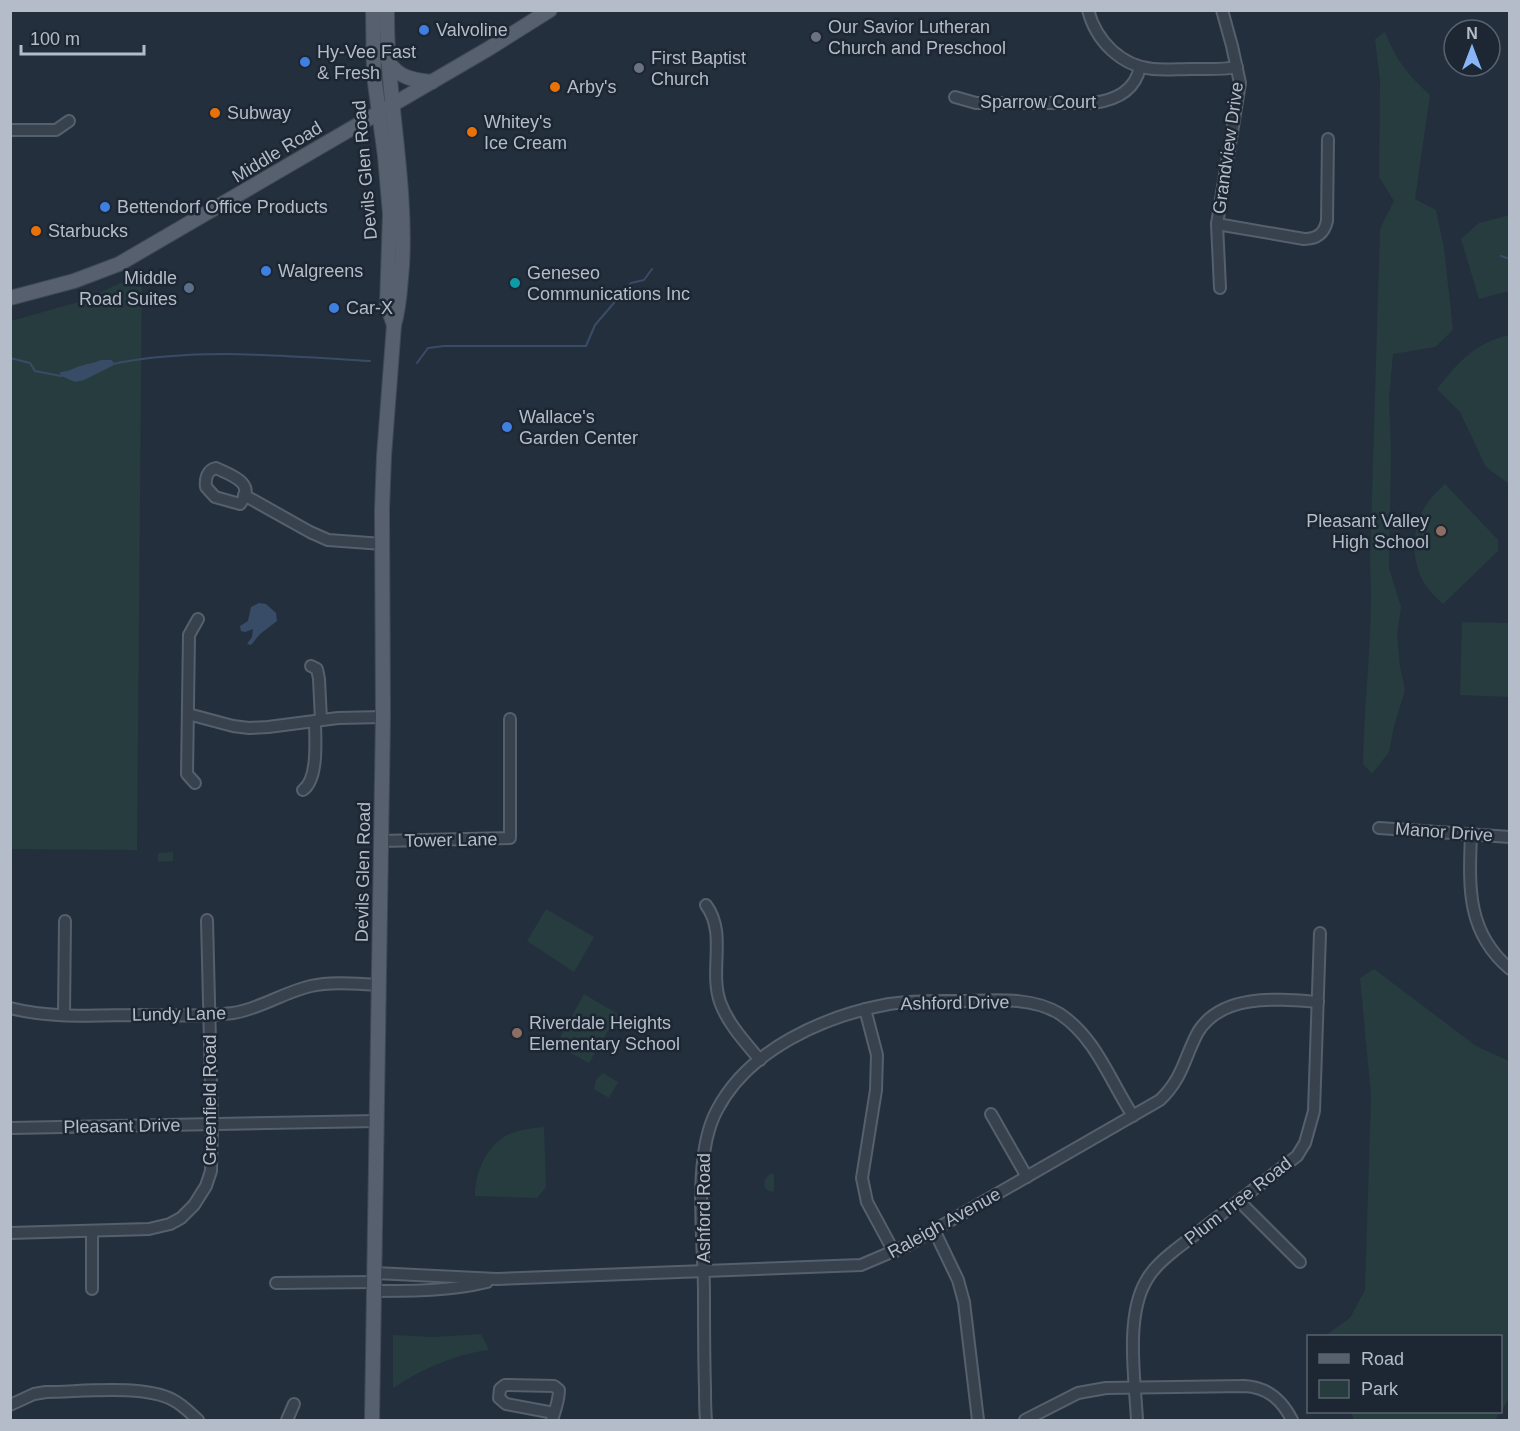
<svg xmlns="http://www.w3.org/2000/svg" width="1520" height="1431" font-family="Arial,sans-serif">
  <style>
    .green { fill: #263c3f }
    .water { fill: #394c67 }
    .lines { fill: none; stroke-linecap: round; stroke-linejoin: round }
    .stream { stroke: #394c67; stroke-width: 2 }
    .minor-casing { stroke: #565f6c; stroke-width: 14 }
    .major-casing { stroke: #414a57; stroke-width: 16 }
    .minor { stroke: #38414e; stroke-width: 10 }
    .major { stroke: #56606e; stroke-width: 14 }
    .shop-dot { fill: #3f7fe0; stroke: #1d2633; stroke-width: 2 }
    .worship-dot { fill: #6b7280; stroke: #1d2633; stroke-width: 2 }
    .food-dot { fill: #e8710a; stroke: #1d2633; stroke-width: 2 }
    .culture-dot { fill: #0f9aa8; stroke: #1d2633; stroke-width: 2 }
    .service-dot { fill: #5c6f8a; stroke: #1d2633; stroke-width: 2 }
    .education-dot { fill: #8d6e63; stroke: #1d2633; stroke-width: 2 }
    .labels { text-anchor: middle; stroke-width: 5; stroke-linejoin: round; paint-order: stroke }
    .poi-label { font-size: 18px; fill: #b4bcc9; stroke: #1d2633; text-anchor: start }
    .street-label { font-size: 18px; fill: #b4bcc9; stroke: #1d2633 }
  </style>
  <rect width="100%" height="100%" fill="#242f3e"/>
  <g class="green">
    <path d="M1385 32C1397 61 1407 74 1430 95L1415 199 1436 210 1444 248 1453 330 1435 347 1393 354 1389 397 1391 454 1389 568 1401 607 1397 635 1400 667 1405 690 1394 726 1389 752 1372 774 1363 764C1364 697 1374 630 1370 563L1380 229 1394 201 1379 177 1380 81 1375 39Z"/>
    <polygon points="1506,216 1510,217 1509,291 1479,299 1461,239 1479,223"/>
    <polygon points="142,273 137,850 11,849 11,321 82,301"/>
    <path d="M1509 335H1510L1509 484 1486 467 1460 412 1437 389C1459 362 1474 343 1509 335Z"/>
    <path d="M1445 484 1498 540V551L1443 604C1438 599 1431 593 1427 587 1410 564 1411 528 1426 505 1431 497 1438 491 1445 484Z"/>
    <polygon points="1462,622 1509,623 1509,697 1460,695"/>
    <polygon points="173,852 173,861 158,862 158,853"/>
    <polygon points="546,909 594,937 574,972 527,941"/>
    <polygon points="1374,969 1476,1046 1509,1061 1510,1397 1495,1420 1354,1420 1351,1412 1500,1412 1500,1336 1325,1336 1350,1318 1365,1290 1371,1095 1360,978"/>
    <polygon points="584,994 618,1014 589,1063 556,1045"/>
    <polygon points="603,1073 618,1082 609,1098 594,1089 596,1080"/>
    <path d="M544 1127 546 1187 537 1198 475 1196C475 1170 489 1140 515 1132 524 1129 534 1128 544 1127Z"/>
    <polygon points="770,1174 774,1174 774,1192 769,1191 764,1187 765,1179"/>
    <path d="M481 1334 489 1350C455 1354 421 1370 393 1388V1335L432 1337Z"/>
  </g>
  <g class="water">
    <path d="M101 360H112L114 365 84 380 75 382 61 376 60 372C69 372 73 368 81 366 89 363 92 364 101 360Z"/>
    <polygon points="259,603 266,604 276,613 277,621 260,634 251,645 247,644 252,637 253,629 245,632 241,631 240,626 248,621 251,607"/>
  </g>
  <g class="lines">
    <g class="stream">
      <polyline points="1501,256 1510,259"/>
      <polyline points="10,358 30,363 35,371 61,376"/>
      <polyline points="417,363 428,348 444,346 586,346 595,325 631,283 644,280 652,269"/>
      <path d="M113 364C197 347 286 356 370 361"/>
    </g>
    <g class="minor-casing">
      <g id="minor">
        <path d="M1088 10C1096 41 1121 66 1153 69 1165 70 1178 69 1191 69 1206 69 1222 70 1237 67"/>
        <path d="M955 97 976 103H1093C1116 100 1135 91 1140 67"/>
        <polyline points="10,130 56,130 69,121"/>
        <path d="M1217 224 1304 239C1317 239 1324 234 1327 221L1328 139"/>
        <polyline points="1220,288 1217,224 1240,83 1232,46 1222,10"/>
        <path d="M216 468C231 475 257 483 240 504L215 497 206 487C205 479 207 470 216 468Z"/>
        <polyline points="244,495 310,532 328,540 383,544"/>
        <polyline points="311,666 317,669 319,679 321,720"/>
        <polyline points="188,714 233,726 249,728 268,727 338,718 383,717"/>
        <polyline points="195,783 187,774 189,635 198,619"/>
        <path d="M303 790C319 778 315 739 315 721"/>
        <polyline points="1379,828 1510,837"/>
        <path d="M1471 834C1469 886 1466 932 1510 969"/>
        <polyline points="381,841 510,838 510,719"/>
        <path d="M706 905C727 933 709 970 720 1002 728 1024 745 1042 760 1060"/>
        <path d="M10 1008C53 1019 99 1015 142 1015 172 1015 203 1017 233 1013 260 1009 284 992 311 986 333 981 357 984 379 985"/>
        <polyline points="865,1009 877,1055 876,1090 862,1178 867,1202 894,1252"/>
        <polyline points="64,1015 65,921"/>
        <polyline points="991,1114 1027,1177"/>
        <polyline points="10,1128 377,1121"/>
        <polyline points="1239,1201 1300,1262"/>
        <polyline points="934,1230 958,1280 964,1302 978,1420"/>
        <polyline points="92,1231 92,1289"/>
        <polyline points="10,1233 149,1229 170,1224 181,1218 194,1205 206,1186 211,1171 212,1124 207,920"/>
        <path d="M375 1273 497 1279 861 1265 908 1245 1160 1100C1183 1078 1184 1058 1198 1032 1222 993 1278 999 1318 1002"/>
        <polyline points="276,1283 375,1282"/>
        <path d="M374 1291C413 1291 450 1291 487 1282"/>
        <path d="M10 1405 34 1394 46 1392C80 1392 143 1384 173 1400 183 1405 190 1413 198 1420"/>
        <polyline points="287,1420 294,1404"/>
        <path d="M552 1420C555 1410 559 1401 559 1390L554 1386 505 1385 500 1389 499 1398 506 1404 554 1413"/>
        <path d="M706 1420C705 1410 705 1399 705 1389 704 1357 704 1325 704 1293 704 1240 692 1156 717 1110 749 1049 824 1016 889 1004 915 1000 941 1001 967 1001 996 1000 1033 997 1060 1014 1096 1038 1110 1081 1133 1116"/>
        <path d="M1025 1420 1078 1393 1106 1388 1244 1386C1268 1387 1282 1400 1292 1420"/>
        <path d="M1137 1420C1135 1380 1125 1317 1146 1281 1153 1268 1164 1259 1175 1250L1297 1156 1305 1143 1314 1111 1320 933"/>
      </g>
    </g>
    <g class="major-casing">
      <g id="major">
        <polyline points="373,10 374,76 385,156 390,214 387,305 394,325"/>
        <path d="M388 61C398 78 414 80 432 82"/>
        <polyline points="10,298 74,281 119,264 488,49 550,10"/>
        <path d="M372 1420 383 717 382 510 384 456 394 325C400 305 400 286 402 266 407 180 386 96 387 10"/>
      </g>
    </g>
    <use href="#minor" class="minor"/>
    <use href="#major" class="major"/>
  </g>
  <g class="shop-dot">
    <circle cx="424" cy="30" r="6"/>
    <circle cx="305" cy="62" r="6"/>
    <circle cx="105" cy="207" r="6"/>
    <circle cx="266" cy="271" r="6"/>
    <circle cx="334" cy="308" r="6"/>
    <circle cx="507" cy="427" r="6"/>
  </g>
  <g class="worship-dot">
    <circle cx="816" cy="37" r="6"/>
    <circle cx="639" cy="68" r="6"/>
  </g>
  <g class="food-dot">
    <circle cx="555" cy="87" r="6"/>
    <circle cx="215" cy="113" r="6"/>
    <circle cx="472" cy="132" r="6"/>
    <circle cx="36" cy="231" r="6"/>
  </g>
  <circle class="culture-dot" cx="515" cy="283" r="6"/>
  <circle class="service-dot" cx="189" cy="288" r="6"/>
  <g class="education-dot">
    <circle cx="1441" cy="531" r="6"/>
    <circle cx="517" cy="1033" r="6"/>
  </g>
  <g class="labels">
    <g class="poi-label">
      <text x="828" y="33">Our Savior Lutheran<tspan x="828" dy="21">Church and Preschool</tspan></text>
      <text x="436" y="36">Valvoline</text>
      <text x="317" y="58">Hy-Vee Fast<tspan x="317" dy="21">&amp; Fresh</tspan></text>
      <text x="651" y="64">First Baptist<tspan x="651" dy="21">Church</tspan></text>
      <text x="567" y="93">Arby's</text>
      <text x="227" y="119">Subway</text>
      <text x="484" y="128">Whitey's<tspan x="484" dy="21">Ice Cream</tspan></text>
      <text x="117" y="213">Bettendorf Office Products</text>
      <text x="48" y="237">Starbucks</text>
      <text x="278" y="277">Walgreens</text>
      <text x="527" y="279">Geneseo<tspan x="527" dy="21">Communications Inc</tspan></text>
      <text x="177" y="284" text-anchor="end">Middle<tspan x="177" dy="21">Road Suites</tspan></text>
      <text x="346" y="314">Car-X</text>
      <text x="519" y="423">Wallace's<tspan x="519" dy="21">Garden Center</tspan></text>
      <text x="1429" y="527" text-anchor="end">Pleasant Valley<tspan x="1429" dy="21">High School</tspan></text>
      <text x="529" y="1029">Riverdale Heights<tspan x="529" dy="21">Elementary School</tspan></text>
    </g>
    <g class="street-label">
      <text x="1038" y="108">Sparrow Court</text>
      <text transform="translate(1228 148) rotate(-82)" y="6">Grandview Drive</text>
      <text transform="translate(277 152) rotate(-31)" y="6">Middle Road</text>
      <text transform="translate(365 170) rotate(-95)" y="6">Devils Glen Road</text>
      <text transform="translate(1444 832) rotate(4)" y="6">Manor Drive</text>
      <text transform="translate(451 840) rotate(-1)" y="6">Tower Lane</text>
      <text transform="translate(363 872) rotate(-89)" y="6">Devils Glen Road</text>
      <text transform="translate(955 1003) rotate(-1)" y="6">Ashford Drive</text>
      <text transform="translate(179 1014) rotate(-1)" y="6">Lundy Lane</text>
      <text transform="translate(210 1100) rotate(-90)" y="6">Greenfield Road</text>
      <text transform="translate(122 1126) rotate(-1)" y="6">Pleasant Drive</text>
      <text transform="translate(1238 1201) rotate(-38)" y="6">Plum Tree Road</text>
      <text transform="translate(704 1208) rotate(-90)" y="6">Ashford Road</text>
      <text transform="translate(944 1223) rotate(-29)" y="6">Raleigh Avenue</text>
    </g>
  </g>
  <rect width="1520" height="1431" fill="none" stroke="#b4bcc9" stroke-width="24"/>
  <rect x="1307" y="1335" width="195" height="78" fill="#1d2633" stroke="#59626f" stroke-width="1.5"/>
  <rect x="1319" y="1354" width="30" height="9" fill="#56606e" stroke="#59626f" stroke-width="1.5"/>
  <text x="1361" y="1365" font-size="18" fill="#b4bcc9">Road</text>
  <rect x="1319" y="1380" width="30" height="18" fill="#263c3f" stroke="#59626f" stroke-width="1.5"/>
  <text x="1361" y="1395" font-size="18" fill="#b4bcc9">Park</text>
  <g transform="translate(1472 48)"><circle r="28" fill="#1d2633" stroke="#59626f" stroke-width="1.5"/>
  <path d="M0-4.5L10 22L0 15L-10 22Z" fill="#8ab4f8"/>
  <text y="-9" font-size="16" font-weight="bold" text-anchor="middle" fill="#b4bcc9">N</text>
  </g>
  <path d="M21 45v9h123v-9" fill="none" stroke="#b4bcc9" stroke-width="3"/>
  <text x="30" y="45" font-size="18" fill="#b4bcc9" stroke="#1d2633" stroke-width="4.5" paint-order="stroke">100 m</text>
</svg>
